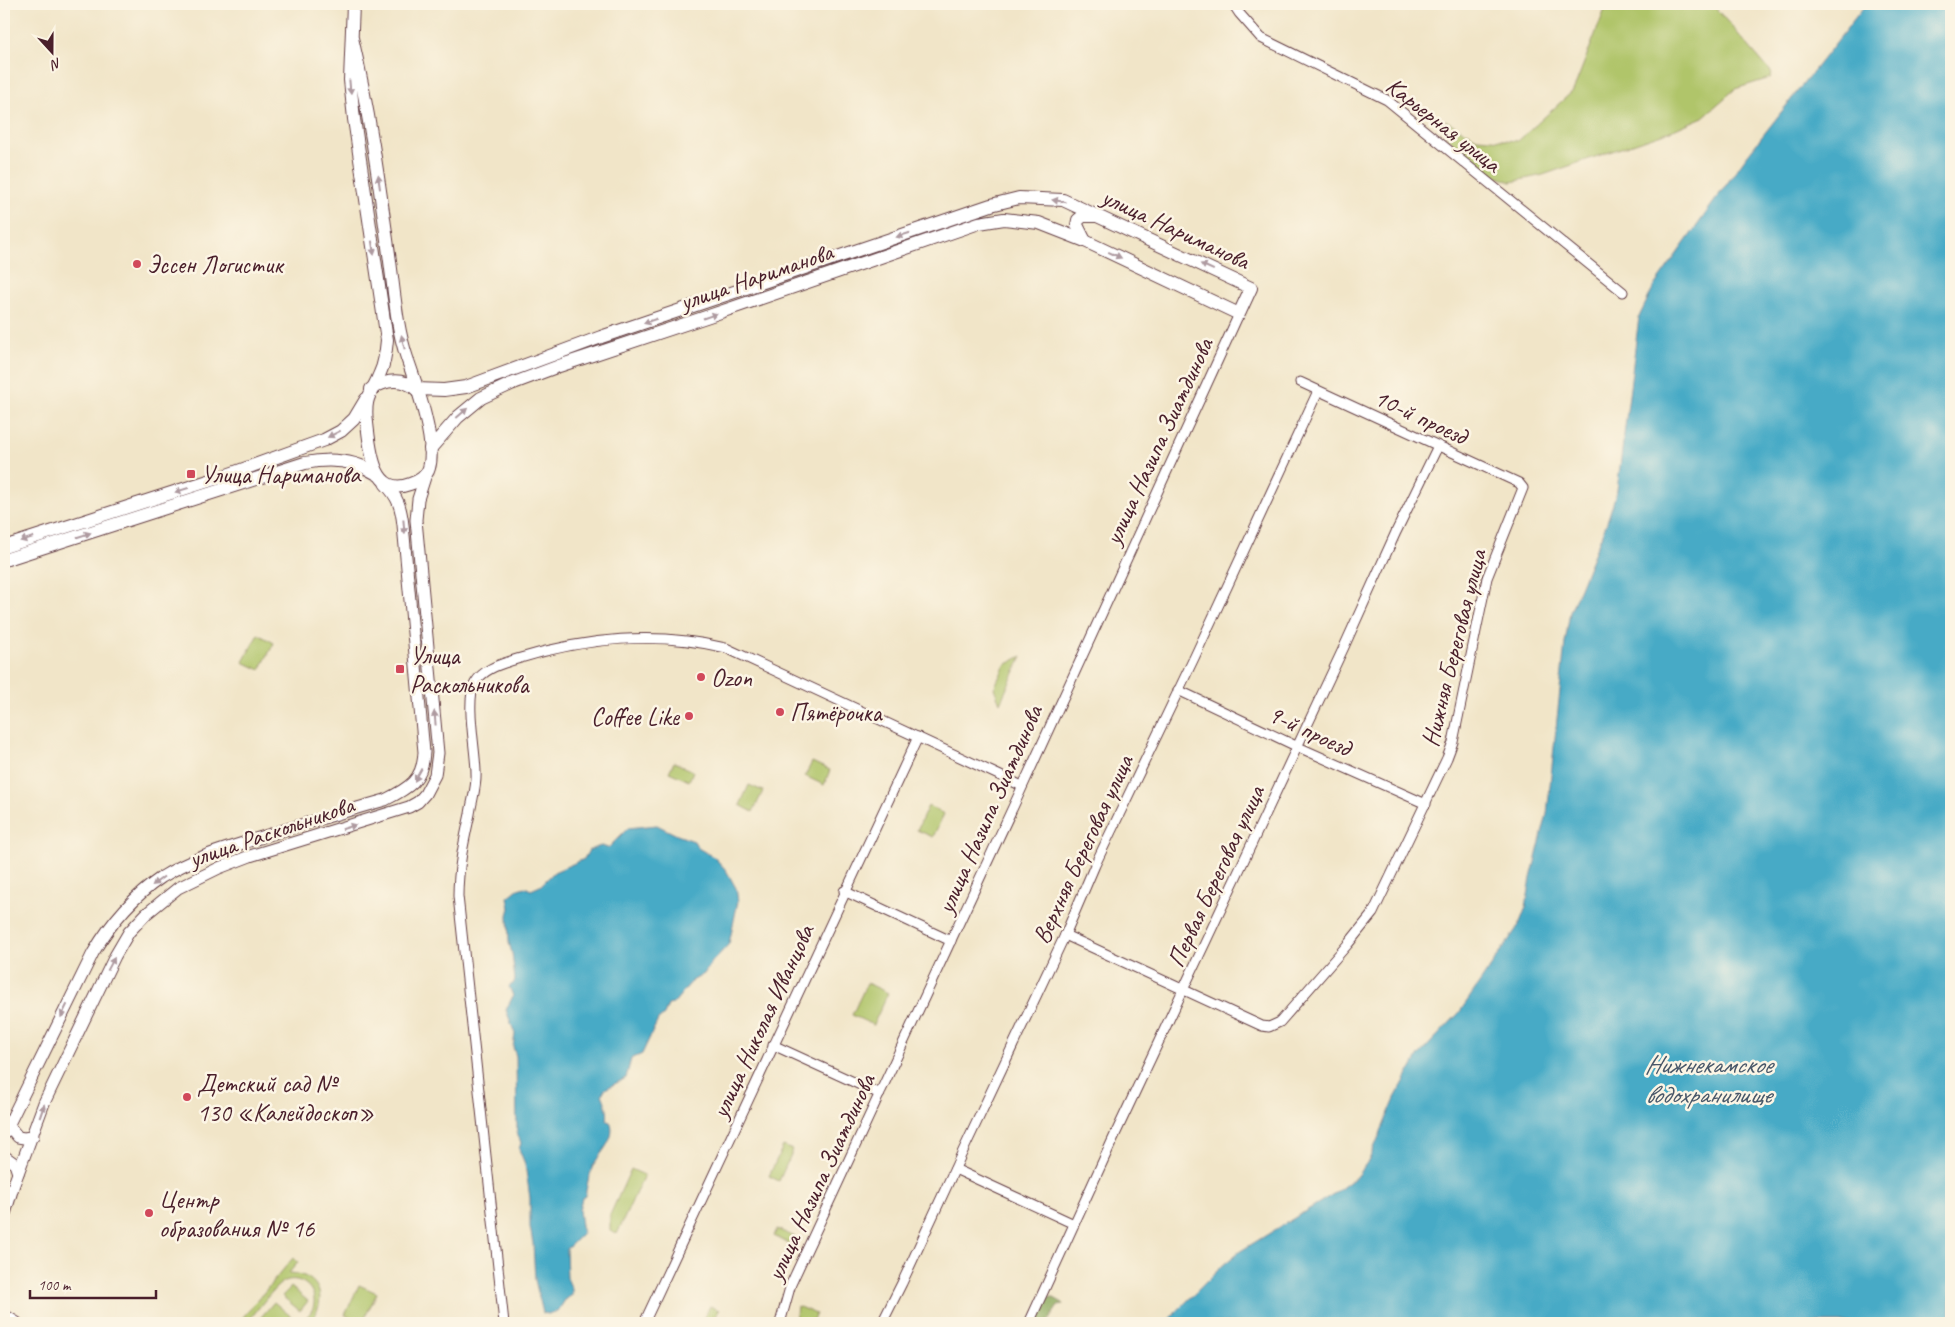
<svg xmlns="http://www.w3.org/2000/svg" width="1955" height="1327" font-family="Caveat,sans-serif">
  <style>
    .green { fill: #b0c56a; stroke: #7d724a }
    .forest { fill: #8caa5e; stroke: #6b6444 }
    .water { fill: #46aac6; stroke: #486478 }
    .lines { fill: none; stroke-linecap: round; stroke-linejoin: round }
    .minor-casing { stroke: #633d43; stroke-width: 11 }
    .tertiary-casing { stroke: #633d43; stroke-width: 13 }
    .secondary-casing { stroke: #633d43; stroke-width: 14 }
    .minor { stroke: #fff; stroke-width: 9 }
    .tertiary { stroke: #fff; stroke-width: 11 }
    .secondary { stroke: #fff; stroke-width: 12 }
    .oneway { fill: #ae9aa0 }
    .poi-dot { fill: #d1495b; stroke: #fcf5e5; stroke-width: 2 }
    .labels { text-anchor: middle; stroke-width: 5; stroke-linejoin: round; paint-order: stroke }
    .street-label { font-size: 25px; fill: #4a1f2b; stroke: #fcf5e5 }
    .poi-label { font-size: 25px; fill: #4a1f2b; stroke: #fcf5e5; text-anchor: start }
    .water-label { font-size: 26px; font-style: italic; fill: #485769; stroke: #fcf5e5 }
  </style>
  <rect width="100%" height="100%" fill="#fcf5e5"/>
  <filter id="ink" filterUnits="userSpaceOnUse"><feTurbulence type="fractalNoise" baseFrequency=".02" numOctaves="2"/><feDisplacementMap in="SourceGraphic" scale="10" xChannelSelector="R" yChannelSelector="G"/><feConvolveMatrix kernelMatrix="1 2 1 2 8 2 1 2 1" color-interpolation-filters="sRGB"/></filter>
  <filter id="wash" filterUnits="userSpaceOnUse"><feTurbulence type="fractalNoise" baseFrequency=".0096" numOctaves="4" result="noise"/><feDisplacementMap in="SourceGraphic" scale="20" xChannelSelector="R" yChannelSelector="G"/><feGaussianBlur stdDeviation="1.12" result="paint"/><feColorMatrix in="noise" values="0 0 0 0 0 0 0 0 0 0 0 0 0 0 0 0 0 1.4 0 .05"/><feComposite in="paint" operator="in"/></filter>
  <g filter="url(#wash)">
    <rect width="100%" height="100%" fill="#f1e5c8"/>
    <g class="green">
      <polygon points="1607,4 1712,4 1772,73 1770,78 1735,89 1703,117 1673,130 1543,175 1511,182 1479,170 1448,137 1445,120 1477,138 1518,141 1573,91"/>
      <polygon points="258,634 274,643 260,670 243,662"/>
      <polygon points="1022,656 1000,703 994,688 1005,665"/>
      <polygon points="674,762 693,771 689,781 669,772"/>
      <polygon points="812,762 830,770 824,785 805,776"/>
      <polygon points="749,785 763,791 753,812 740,805"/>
      <polygon points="928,806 944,814 933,837 917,830"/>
      <polygon points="867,983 888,993 873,1025 852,1015"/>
      <polygon points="783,1146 793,1150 779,1181 769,1176"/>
      <polygon points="631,1169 644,1175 617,1234 610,1231 610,1215"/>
      <polygon points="777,1229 795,1237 791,1245 774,1236"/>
      <path d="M293 1258 298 1262 289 1273C321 1274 329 1301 309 1323H301C306 1317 313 1312 314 1304 316 1287 298 1274 283 1282 273 1288 255 1313 247 1323H238Z"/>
      <polygon points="359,1285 377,1293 362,1323 345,1315"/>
      <polygon points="291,1287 308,1301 300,1311 282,1296"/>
      <polygon points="274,1302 294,1319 291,1323 256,1323"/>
      <polygon points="710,1306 719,1310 713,1323 702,1321"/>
      <polygon points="797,1306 816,1314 811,1323 795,1323"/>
    </g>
    <polygon class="forest" points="1052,1297 1063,1303 1064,1305 1058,1306 1048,1321 1052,1323 1036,1323 1048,1298"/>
    <g class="water">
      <polygon points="1866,4 1951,4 1951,1323 1165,1323 1222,1266 1239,1252 1335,1193 1356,1177 1369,1160 1395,1098 1419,1055 1459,1013 1519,925 1526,907 1531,878 1547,814 1565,643 1570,612 1607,522 1617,490 1639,317 1654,286 1746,157"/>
      <path d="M657 825 677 835 694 841 698 848 715 858 726 870 736 888 738 901 729 944 712 962 704 974 692 981 673 1004 668 1005 664 1015 658 1020 642 1054 631 1059 626 1078 605 1089 602 1094C605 1102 609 1111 607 1120L610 1122C618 1139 598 1154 592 1168 588 1177 587 1187 585 1196L582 1198 579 1210 582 1234C576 1239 573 1244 566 1249L567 1278 572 1289V1295L565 1300 558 1311 548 1314 543 1313 535 1280 533 1243 530 1227V1198L525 1164 519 1149 521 1143 517 1132 516 1056 513 1047 515 1034 506 1010 513 996 509 986 513 984 515 980 512 953 509 943 508 915 510 908 508 897 518 889 525 887 531 890 540 886 554 872 584 859 589 850 601 846 608 848 628 828Z"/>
    </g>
  </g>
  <g filter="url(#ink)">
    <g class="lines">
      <g class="minor-casing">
        <g id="minor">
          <polyline points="1233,4 1239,13 1261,38 1387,100 1623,292"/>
          <polyline points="1178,690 1296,746 1426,804"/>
          <polyline points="844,891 951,941"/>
          <polyline points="1065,935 1262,1026 1269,1027 1280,1022 1348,944 1373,913 1447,758 1453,742 1487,578 1523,488 1519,483 1300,382"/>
          <polyline points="773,1045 880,1094"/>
          <polyline points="955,1169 1074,1224"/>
          <path d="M504 1323 458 896C458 868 464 841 470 814 472 800 477 786 476 773 476 751 465 700 475 683 484 668 502 664 517 659 584 638 657 631 726 648L1022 786"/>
          <polyline points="644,1323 918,737"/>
          <polyline points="780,1323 791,1284 1020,792 1239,314"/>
          <polyline points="882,1323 902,1283 963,1151 1065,935 1095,865 1195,656 1318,391"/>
          <polyline points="1029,1323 1113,1139 1344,647 1396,532 1438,446"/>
        </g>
      </g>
      <g class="tertiary-casing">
        <g id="tertiary">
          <polyline points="9,1126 18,1137 24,1138 33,1136"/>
          <path d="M4 1134 93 953C110 924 134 896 162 877 195 856 232 847 268 835 307 823 346 811 385 800 409 788 423 780 424 752L403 525C401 507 398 497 385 484"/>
          <polyline points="4,1156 15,1164 18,1173"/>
          <polyline points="4,1217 14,1184 44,1103 115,956 129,932 146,914 178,888 219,868 250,856 409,807 418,802 425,794 435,775 438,753 416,520 418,499 426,474"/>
          <polyline points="4,1315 17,1323"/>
        </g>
      </g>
      <g class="secondary-casing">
        <g id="secondary">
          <path d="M352 38C369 109 379 182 389 254 394 288 396 326 407 358 416 384 437 442 429 468 427 476 418 482 410 484 373 498 370 448 367 423 364 395 371 396 380 373 385 363 386 351 387 340L354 119 350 80 353 4"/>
          <polyline points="1085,241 1077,225 1078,220 1083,216 1097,216"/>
          <path d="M371 389C386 380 401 377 416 389"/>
          <polyline points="416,389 444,390 466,387 601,337 991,205 1019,198 1063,200 1251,288 1239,314 1085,241 1039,223 1004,219 979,223 709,316 559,366 511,384 481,398 458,417 430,449"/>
          <polyline points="4,547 227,475 324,440 341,431 354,419 366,399"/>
          <path d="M4 560 305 463C330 458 355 460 377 474"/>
        </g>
      </g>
      <use href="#minor" class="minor"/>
      <use href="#tertiary" class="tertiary"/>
      <use href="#secondary" class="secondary"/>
    </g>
    <defs><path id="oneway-solid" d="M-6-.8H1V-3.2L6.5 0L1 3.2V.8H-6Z" transform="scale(1.25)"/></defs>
    <g class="oneway">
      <use href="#oneway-solid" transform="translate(350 87) rotate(85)"/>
      <use href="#oneway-solid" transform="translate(379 182) rotate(-98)"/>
      <use href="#oneway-solid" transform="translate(1059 201) rotate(-171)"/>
      <use href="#oneway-solid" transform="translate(903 235) rotate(162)"/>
      <use href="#oneway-solid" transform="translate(373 248) rotate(81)"/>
      <use href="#oneway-solid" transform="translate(1115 255) rotate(25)"/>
      <use href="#oneway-solid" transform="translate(1207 267) rotate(-155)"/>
      <use href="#oneway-solid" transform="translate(710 316) rotate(-19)"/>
      <use href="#oneway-solid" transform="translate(650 321) rotate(161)"/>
      <use href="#oneway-solid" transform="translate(403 342) rotate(-103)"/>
      <use href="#oneway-solid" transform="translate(462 413) rotate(-41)"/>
      <use href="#oneway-solid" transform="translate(334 434) rotate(153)"/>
      <use href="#oneway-solid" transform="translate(182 490) rotate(162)"/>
      <use href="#oneway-solid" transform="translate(404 527) rotate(85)"/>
      <use href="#oneway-solid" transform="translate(84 535) rotate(-18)"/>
      <use href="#oneway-solid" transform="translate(27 539) rotate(162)"/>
      <use href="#oneway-solid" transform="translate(435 718) rotate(-95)"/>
      <use href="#oneway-solid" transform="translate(418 775) rotate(119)"/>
      <use href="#oneway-solid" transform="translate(349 827) rotate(-17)"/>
      <use href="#oneway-solid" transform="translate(158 881) rotate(143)"/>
      <use href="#oneway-solid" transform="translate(111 964) rotate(-62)"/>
      <use href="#oneway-solid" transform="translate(64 1011) rotate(116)"/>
      <use href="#oneway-solid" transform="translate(42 1111) rotate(-71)"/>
    </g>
  </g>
  <g class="poi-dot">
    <circle cx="137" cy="264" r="5"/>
    <rect x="186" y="469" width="10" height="10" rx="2.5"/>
    <rect x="395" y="664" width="10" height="10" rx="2.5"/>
    <circle cx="701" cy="677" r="5"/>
    <circle cx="780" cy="712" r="5"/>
    <circle cx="689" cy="716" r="5"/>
    <circle cx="187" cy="1097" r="5"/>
    <circle cx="149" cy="1213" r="5"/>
  </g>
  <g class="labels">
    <g class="street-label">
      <text transform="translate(1444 124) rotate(38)" y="9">Карьерная улица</text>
      <text transform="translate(1176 228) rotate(25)" y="9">улица Нариманова</text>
      <text transform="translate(756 276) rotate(-19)" y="9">улица Нариманова</text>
      <text transform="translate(1421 416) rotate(25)" y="9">10-й проезд</text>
      <text transform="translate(1158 441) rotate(-65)" y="9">улица Назипа Зиатдинова</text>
      <text transform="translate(1453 648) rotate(-76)" y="9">Нижняя Береговая улица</text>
      <text transform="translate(1310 730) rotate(25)" y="9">9-й проезд</text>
      <text transform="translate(989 809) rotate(-66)" y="9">улица Назипа Зиатдинова</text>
      <text transform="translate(271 831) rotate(-19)" y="9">улица Раскольникова</text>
      <text transform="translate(1082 849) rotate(-65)" y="9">Верхняя Береговая улица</text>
      <text transform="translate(1215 876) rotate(-65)" y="9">Первая Береговая улица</text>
      <text transform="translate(762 1021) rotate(-65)" y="9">улица Николая Иванцова</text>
      <text transform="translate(820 1177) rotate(-65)" y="9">улица Назипа Зиатдинова</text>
    </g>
    <g class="poi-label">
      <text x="147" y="273">Эссен Логистик</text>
      <text x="201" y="483">Улица Нариманова</text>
      <text x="410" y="664">Улица<tspan x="410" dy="29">Раскольникова</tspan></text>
      <text x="711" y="686">Ozon</text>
      <text x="790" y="721">Пятёрочка</text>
      <text x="679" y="725" text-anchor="end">Coffee Like</text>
      <text x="197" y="1092">Детский сад №<tspan x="197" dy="29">130 «Калейдоскоп»</tspan></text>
      <text x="159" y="1208">Центр<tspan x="159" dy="29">образования № 16</tspan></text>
    </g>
    <g class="water-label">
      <text x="1708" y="1073">Нижнекамское<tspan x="1708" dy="30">водохранилище</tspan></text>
    </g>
  </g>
  <rect width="1955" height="1327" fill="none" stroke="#fcf5e5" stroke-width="20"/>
  <g transform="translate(52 52) rotate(159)" stroke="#fcf5e5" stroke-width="4" paint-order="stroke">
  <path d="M0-4L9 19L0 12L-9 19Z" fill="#4a1f2b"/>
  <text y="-8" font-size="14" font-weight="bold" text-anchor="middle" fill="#4a1f2b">N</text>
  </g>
  <path d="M30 1290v8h126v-8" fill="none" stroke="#4a1f2b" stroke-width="2.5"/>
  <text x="38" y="1290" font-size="15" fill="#4a1f2b" stroke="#fcf5e5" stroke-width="4" paint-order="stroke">100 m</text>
</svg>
